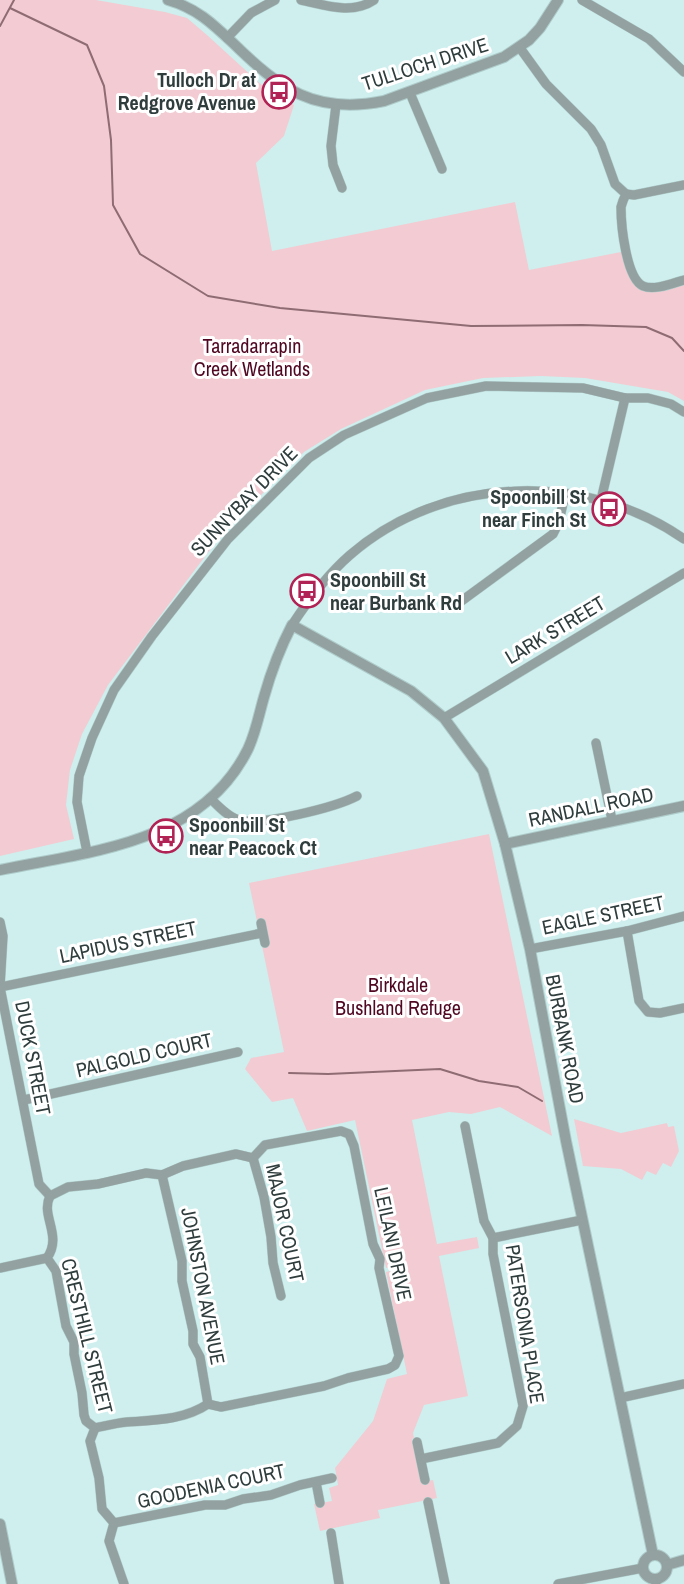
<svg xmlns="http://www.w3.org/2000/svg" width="684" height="1584" font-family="'Archivo Narrow',sans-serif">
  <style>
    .green { fill: #f2ccd2 }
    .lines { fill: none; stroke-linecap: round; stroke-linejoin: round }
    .stream { stroke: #8f6b73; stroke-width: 2 }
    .minor-casing { stroke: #aecbca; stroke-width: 10 }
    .tertiary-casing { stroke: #aecbca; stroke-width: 12 }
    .minor { stroke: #93a1a0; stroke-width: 9 }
    .tertiary { stroke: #93a1a0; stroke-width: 10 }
    .labels { text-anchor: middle; stroke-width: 6; stroke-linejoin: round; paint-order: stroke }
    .street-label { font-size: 20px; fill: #2f3d3c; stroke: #fff }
    .poi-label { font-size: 20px; font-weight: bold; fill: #2f3d3c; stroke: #fff; text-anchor: end }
    .park-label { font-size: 20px; fill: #4f0722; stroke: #fff }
  </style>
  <rect width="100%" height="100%" fill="#ceefee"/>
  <g class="green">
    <path d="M0 0H96L165 12 187 18 207 35 265 88 294 105 284 136 256 163 272 251 515 202 529 270 621 252C634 297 641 294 684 285V401L668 392 585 378 541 376 483 378 425 390 341 429 304 452 222 534 108 685 82 734 70 770 66 805 74 839 0 856Z"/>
    <polygon points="489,834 552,1136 500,1107 471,1114 449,1112 412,1120 437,1244 477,1237 479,1248 439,1256 468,1396 424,1405 413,1433 414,1438 412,1439 421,1482 433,1480 437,1498 378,1510 380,1518 320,1531 314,1504 332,1501 329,1488 338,1485 335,1468 373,1421 387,1379 407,1374 386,1272 395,1270 393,1266 386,1268 355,1120 307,1131 293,1098 272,1102 245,1069 251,1058 284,1052 249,883"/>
    <polygon points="574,1119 621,1133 667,1123 668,1127 674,1126 679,1151 671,1167 663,1163 656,1175 647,1171 642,1180 621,1169 583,1166"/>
  </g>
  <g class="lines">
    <g class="stream">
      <polyline points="10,8 87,45 104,86 111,140 113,205 140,254 208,296 280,308 471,326 582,325 646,327 672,338 684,351"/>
      <polyline points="0,26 14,0"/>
      <polyline points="289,1073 328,1074 440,1069 479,1081 518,1087 542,1101"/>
    </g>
    <g class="minor-casing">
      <g id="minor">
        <path d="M301 0C325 5 352 15 374 0"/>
        <polyline points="582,0 649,39 684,72"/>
        <polyline points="227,38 251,13 275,0"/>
        <path d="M520 48 546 84 591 129 601 145 615 184 626 194C624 198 622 203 621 207 621 225 626 278 643 286 654 291 673 283 684 280"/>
        <polyline points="410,93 442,169"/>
        <polyline points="336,105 331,146 333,165 342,188"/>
        <polyline points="626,194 634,195 684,185"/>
        <polyline points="601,500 625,398"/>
        <polyline points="456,605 553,534 559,522 565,494"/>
        <path d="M292 625C309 599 327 575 350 555 442 475 585 470 684 539"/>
        <polyline points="444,718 684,573"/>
        <polyline points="596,743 612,820"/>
        <path d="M210 798C218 806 228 817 239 820 262 826 336 807 357 796"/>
        <polyline points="87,852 77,802 79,776 92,738 114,690 152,636 228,539 309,458 344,435 427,398 486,386 583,388 625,398 648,398 671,404 684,412"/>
        <polyline points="0,922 3,936 0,987 39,1184 50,1196"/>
        <polyline points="261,923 265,943"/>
        <polyline points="627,931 639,1001 648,1012 660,1013 684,1008"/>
        <polyline points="530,949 627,931 684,916"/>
        <polyline points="0,987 262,933"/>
        <polyline points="24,1100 238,1052"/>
        <polyline points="253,1158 264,1197 271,1237 273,1263 281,1296"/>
        <polyline points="162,1175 182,1261 182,1281 193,1331 193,1344 200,1357 208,1404"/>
        <path d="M50 1196 68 1187 98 1184 146 1173 162 1175 183 1166 236 1154 253 1158 265 1145 341 1131 349 1134 354 1146 373 1244 380 1259 379 1268 399 1356 395 1365 388 1369 348 1378 324 1386 221 1407 208 1404C184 1420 156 1420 127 1422 116 1423 105 1426 95 1428"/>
        <path d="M50 1196C40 1216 63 1235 47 1258L56 1271 66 1326 74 1342V1354L82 1393 84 1415 86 1421 95 1428 90 1441 99 1478 102 1509 114 1523 109 1541 124 1584"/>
        <polyline points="493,1238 582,1220"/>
        <polyline points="0,1268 47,1258"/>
        <polyline points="620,1398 684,1384"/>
        <polyline points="417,1442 425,1480"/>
        <polyline points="421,1459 498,1443 517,1426 523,1406 493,1254 493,1238 484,1221 465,1126"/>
        <polyline points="316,1482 320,1503"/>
        <polyline points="428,1502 445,1584"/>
        <polyline points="114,1523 205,1505 225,1505 243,1499 271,1495 300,1485 332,1478"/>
        <polyline points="331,1533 339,1584"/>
        <polyline points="655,1579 656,1584"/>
        <polyline points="558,1584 643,1568"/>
      </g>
    </g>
    <g class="tertiary-casing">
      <g id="tertiary">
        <path d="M168 0C196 8 212 23 233 43 280 89 315 115 384 101L504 57 529 40 540 28 558 0"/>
        <polyline points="505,844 684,806"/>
        <path d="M0 870C91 851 201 844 248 749 256 732 259 714 264 697 271 672 280 648 292 625L411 691 444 718 483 771 505 844 530 949 566 1141 653 1555"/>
        <polyline points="0,1524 12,1584"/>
        <circle cx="655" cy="1567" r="12"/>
        <polyline points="667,1565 684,1560"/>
      </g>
    </g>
    <use href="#minor" class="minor"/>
    <use href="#tertiary" class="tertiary"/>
  </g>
  <defs>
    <g id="bus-ring" transform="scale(1.725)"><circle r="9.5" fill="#fff" stroke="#b12255" stroke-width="1.5"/><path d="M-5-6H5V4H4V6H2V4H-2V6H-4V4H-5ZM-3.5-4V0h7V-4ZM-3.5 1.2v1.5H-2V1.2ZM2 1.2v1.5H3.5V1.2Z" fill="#b12255"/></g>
  </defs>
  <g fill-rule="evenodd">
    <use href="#bus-ring" x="279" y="92"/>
    <use href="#bus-ring" x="609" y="509"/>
    <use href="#bus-ring" x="307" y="591"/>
    <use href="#bus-ring" x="166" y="836"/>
  </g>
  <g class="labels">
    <g class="street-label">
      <text transform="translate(425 64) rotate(-18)" y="7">TULLOCH DRIVE</text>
      <text transform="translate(244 501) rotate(-46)" y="7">SUNNYBAY DRIVE</text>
      <text transform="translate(555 630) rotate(-31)" y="7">LARK STREET</text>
      <text transform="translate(591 807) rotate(-12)" y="7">RANDALL ROAD</text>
      <text transform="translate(603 915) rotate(-12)" y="7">EAGLE STREET</text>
      <text transform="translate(128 942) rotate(-12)" y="7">LAPIDUS STREET</text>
      <text transform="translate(565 1039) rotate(79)" y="7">BURBANK ROAD</text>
      <text transform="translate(144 1055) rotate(-13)" y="7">PALGOLD COURT</text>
      <text transform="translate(33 1058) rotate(79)" y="7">DUCK STREET</text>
      <text transform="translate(285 1223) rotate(78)" y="7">MAJOR COURT</text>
      <text transform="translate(393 1244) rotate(78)" y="7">LEILANI DRIVE</text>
      <text transform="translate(203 1286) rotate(79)" y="7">JOHNSTON AVENUE</text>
      <text transform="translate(525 1324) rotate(81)" y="7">PATERSONIA PLACE</text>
      <text transform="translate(87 1336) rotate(76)" y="7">CRESTHILL STREET</text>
      <text transform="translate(211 1486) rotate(-12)" y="7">GOODENIA COURT</text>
    </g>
    <g class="poi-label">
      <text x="256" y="87">Tulloch Dr at<tspan x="256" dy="23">Redgrove Avenue</tspan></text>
      <text x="586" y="504">Spoonbill St<tspan x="586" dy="23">near Finch St</tspan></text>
      <text x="330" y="587" text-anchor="start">Spoonbill St<tspan x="330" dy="23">near Burbank Rd</tspan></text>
      <text x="189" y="832" text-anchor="start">Spoonbill St<tspan x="189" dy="23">near Peacock Ct</tspan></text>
    </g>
    <g class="park-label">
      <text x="252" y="353">Tarradarrapin<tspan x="252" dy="23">Creek Wetlands</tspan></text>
      <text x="398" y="992">Birkdale<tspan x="398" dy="23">Bushland Refuge</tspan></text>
    </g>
  </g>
</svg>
